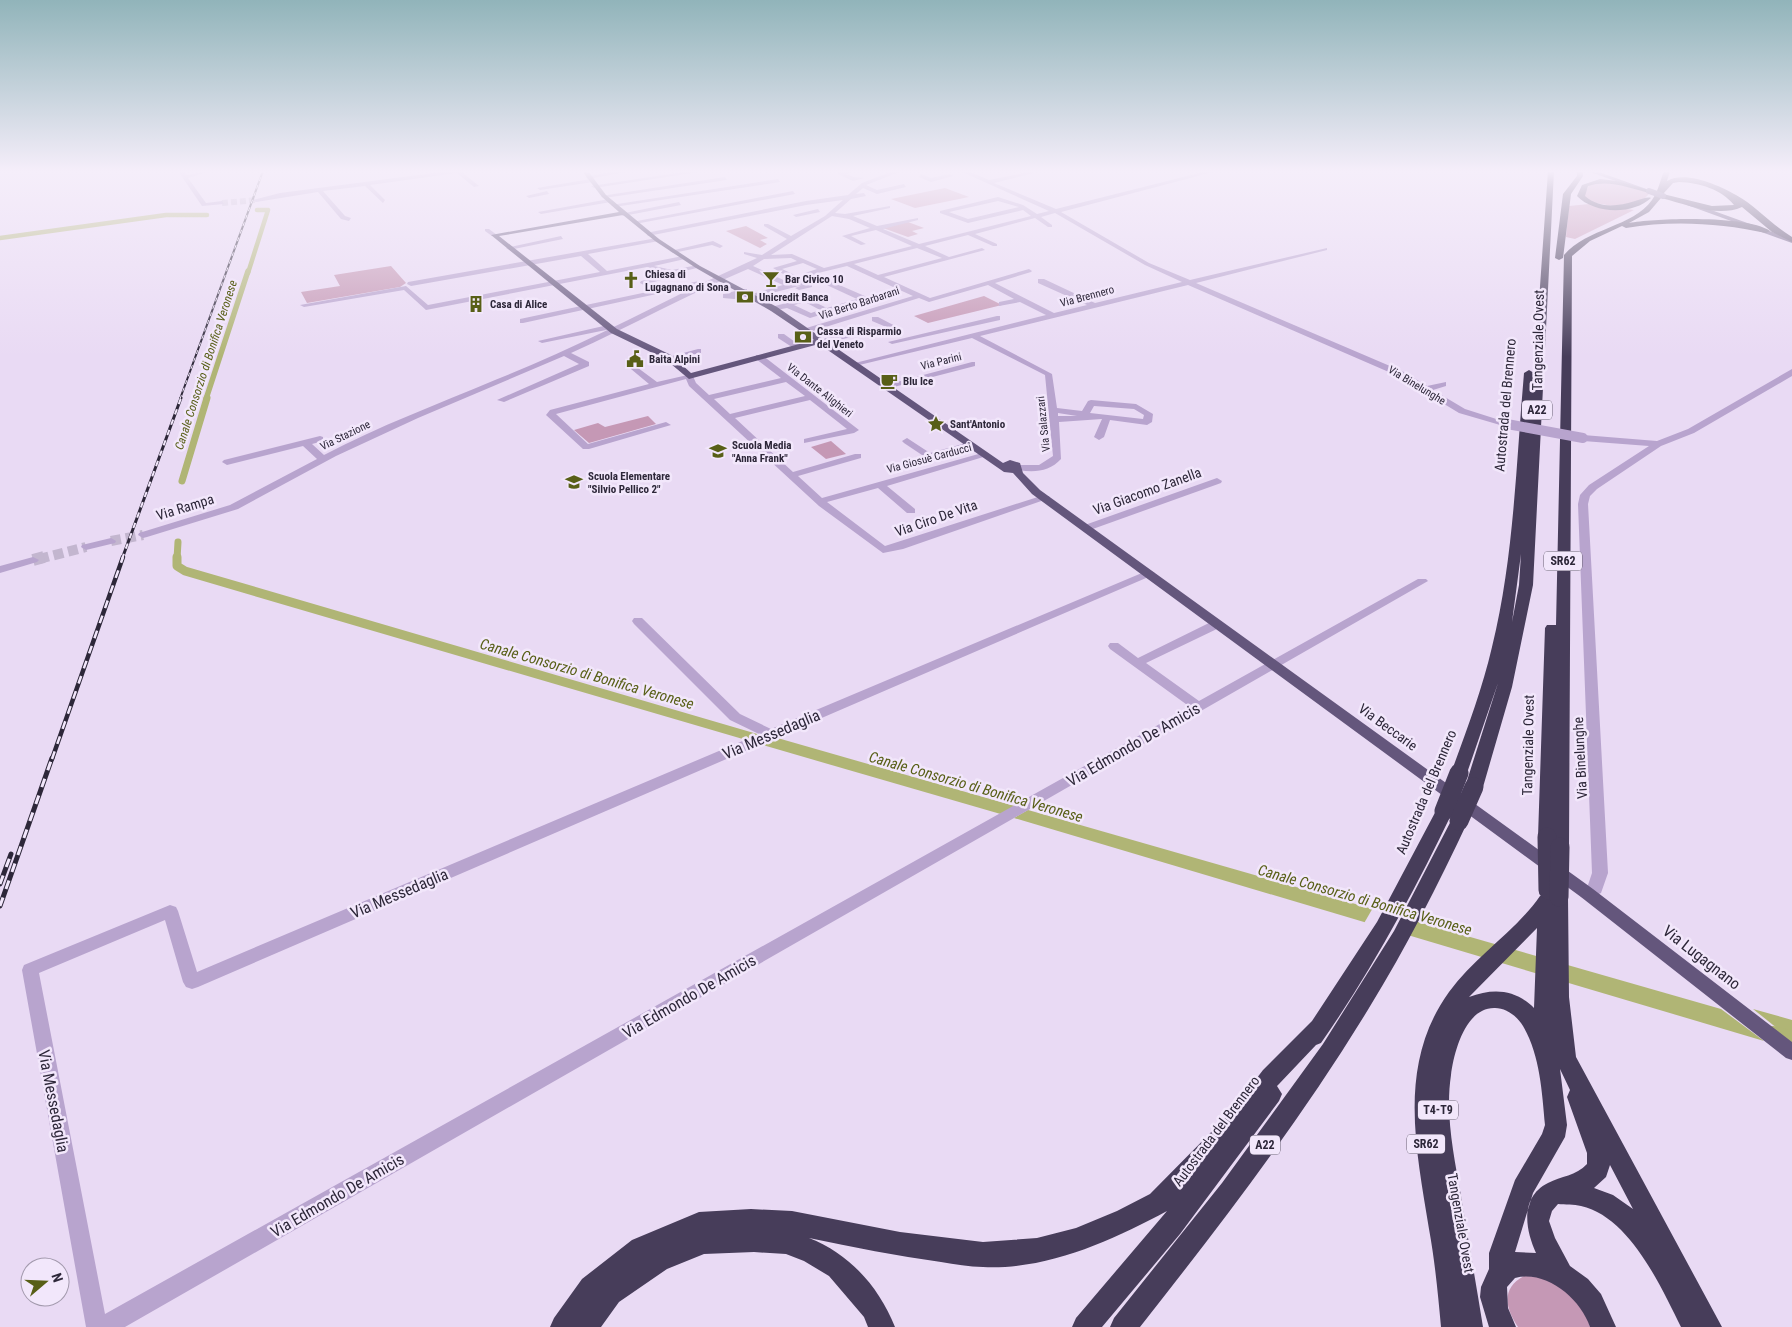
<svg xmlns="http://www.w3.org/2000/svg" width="1792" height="1327" font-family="'Roboto Condensed',sans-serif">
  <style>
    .green { fill: #c598b5 }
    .water { fill: #b0b575 }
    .pier { fill: #e9daf4 }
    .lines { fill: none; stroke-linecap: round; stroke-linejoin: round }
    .canal-far4 { stroke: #b0b575; stroke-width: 4.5 }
    .canal-far3 { stroke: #b0b575; stroke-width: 5.5 }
    .canal-far2 { stroke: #b0b575; stroke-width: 7 }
    .canal-far1 { stroke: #b0b575; stroke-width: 9 }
    .canal { stroke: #b0b575; stroke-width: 14 }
    .minor-tunnel-far2 { stroke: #c3b6cf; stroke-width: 6; stroke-dasharray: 6 3; stroke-linecap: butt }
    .minor-tunnel-far1 { stroke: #c3b6cf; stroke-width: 10; stroke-dasharray: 10 5; stroke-linecap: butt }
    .minor-tunnel { stroke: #c3b6cf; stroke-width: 12; stroke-dasharray: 12 6; stroke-linecap: butt }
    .minor { fill: #b8a4ce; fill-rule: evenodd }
    .major { fill: #64567c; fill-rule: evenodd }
    .highway { fill: #473d5a; fill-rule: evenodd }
    .rail-far3-casing { stroke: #2d2739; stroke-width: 2 }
    .rail-far2-casing { stroke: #2d2739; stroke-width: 3 }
    .rail-far1-casing { stroke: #2d2739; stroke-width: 4.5 }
    .rail-casing { stroke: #2d2739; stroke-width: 5 }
    .rail-far3 { stroke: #f2e7fb; stroke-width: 1; stroke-dasharray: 4; stroke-linecap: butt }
    .rail-far2 { stroke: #f2e7fb; stroke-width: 2; stroke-dasharray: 5.5; stroke-linecap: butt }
    .rail-far1 { stroke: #f2e7fb; stroke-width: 2.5; stroke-dasharray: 8; stroke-linecap: butt }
    .rail { stroke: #f2e7fb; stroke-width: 3; stroke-dasharray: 9; stroke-linecap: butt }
    .minor-bridge { stroke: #b8a4ce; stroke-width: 10 }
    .major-bridge { stroke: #64567c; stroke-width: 6 }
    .highway-bridge { stroke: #473d5a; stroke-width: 19 }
    .labels { text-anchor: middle; stroke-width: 5; stroke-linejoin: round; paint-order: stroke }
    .far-poi-label { font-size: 11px; font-weight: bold; fill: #2d2739; stroke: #f2e7fb; text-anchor: start }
    .far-street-label { font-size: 11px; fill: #2d2739; stroke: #f2e7fb }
    .far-water-label { font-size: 12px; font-style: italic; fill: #585f17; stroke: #f2e7fb }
    .shield { fill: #f2e7fb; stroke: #686173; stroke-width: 1 }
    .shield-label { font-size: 12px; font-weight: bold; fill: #2d2739 }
    .street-label { font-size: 14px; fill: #2d2739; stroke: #f2e7fb }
    .water-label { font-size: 15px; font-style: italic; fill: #585f17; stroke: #f2e7fb }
    .near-street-label { font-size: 16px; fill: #2d2739; stroke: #f2e7fb }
  </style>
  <rect width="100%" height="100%" fill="#e9daf4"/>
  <g class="green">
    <polygon points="1590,183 1614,183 1650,193 1640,203 1612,206 1591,202 1583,197"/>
    <polygon points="945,188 969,197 915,208 891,199"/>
    <polygon points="1589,204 1634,210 1575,239 1566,237 1569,206"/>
    <polygon points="908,222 924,228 912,231 918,234 908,237 883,228"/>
    <polygon points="746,226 768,238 760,240 767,244 760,248 726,231"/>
    <polygon points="391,266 406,283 400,287 307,303 301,292 340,286 334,275"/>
    <polygon points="984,296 1002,305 928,323 914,316"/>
    <polygon points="648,416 656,424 589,443 574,430 598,423 605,427"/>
    <polygon points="831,441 846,454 826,459 811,447"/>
    <path d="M1524 1276C1552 1274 1585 1298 1590 1327H1518C1505 1308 1501 1288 1524 1276Z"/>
  </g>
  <g class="water">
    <polygon points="774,737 1018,807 1004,815 759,744"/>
    <polygon points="1028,810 1721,1009 1764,1041 1014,818"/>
    <polygon points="1753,1009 1792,1020 1792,1040"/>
  </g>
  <polygon class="pier" points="1374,906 1418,919 1407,939 1363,925"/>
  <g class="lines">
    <g class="canal-far4">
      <polyline points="0,238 166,215 207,215"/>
      <polyline points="248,273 268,210 257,210"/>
    </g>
    <polyline class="canal-far3" points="206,399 248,271"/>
    <g class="canal-far2">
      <polyline points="182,481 207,398"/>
      <polyline points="177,559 178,542"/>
    </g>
    <polyline class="canal-far1" points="177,557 177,566 185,571 762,740"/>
    <polyline class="canal" points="1773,1033 1792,1038"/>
    <polyline class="minor-tunnel-far2" points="222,203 256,200"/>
    <g class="minor-tunnel-far1">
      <polyline points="111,541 143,535"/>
      <polyline points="39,559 86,547"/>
    </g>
    <polyline class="minor-tunnel" points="33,560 44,557"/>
    <g class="minor">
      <polygon points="178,171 184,171 186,175 211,171 188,178 206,203 222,201 224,204 202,206"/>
      <polygon points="449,171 466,171 463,173 479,186 474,187 457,173 370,185 385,200 383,203 365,186 323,191 345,216 351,218 349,221 341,219 318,192 256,202 253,200 280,193"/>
      <polygon points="616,171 632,171 588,179 585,177"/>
      <polygon points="690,171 706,171 594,188 591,186"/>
      <polygon points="841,171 856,171 846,174 854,177 864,178 853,181 838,174 838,172"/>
      <path d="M893 171H902L866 185 877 190 904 184 906 187 877 194 863 188 856 194 864 193 866 196 851 199 835 213 845 214 890 206V208L853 216 877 226 918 218V220L883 229 919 244 1031 216 1023 210 968 223 940 213V211L998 197 1023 205 1037 214 1049 211 960 171H968L989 180 1034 171V173L994 183 1056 209 1207 171H1217L1061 212 1149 263 1190 280 1327 248V250L1196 283 1404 372 1427 386 1446 382V386L1433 390 1465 409 1512 424 1507 427 1459 413 1398 376 1188 285 980 336 1052 374 1057 408 1082 411 1088 401 1091 400 1136 404 1153 414 1152 422 1147 425 1110 420 1104 437 1099 440 1094 437 1102 419 1059 422 1061 459C1050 471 1035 473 1019 470L1016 469V465H1039L1053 456 1045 375 972 338 855 366 851 364 1046 315 1020 302 999 306V302L1014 299 988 285 929 302 919 298 806 333 802 331 803 329 913 296 847 266 814 274 867 297V301L810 318 787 308 771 311V307L806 298 827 308 857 299 805 275V273L817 269 803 263 782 269 812 283V287L799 290 795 288 803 285 752 298 749 296 734 299 723 298V294L744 289H747V292L752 294 783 285 748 269C688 294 631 326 571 353L589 362V366L504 402 497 400 579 364 564 356 418 418 336 456 238 509 147 537 143 538 138 535 139 533 230 505 317 459 303 446 227 465 222 462 224 460 320 436 323 437V441L312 444 324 455C379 426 438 404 495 380 563 353 631 319 698 285L523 323H520V319L699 281 703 283 757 258 744 254V252L762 255 787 239 764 226V224H768L791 236 825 216 843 200 806 205 648 236 646 233 806 201 848 195 862 183ZM998 201 1019 207 968 219 949 212ZM1055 213 1145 265 1182 282 1095 303 1044 279H1038V283L1087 305 1054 313 995 283 1031 272 1032 271 1029 269 930 298 884 277 985 250 982 248 949 257 925 246 968 235 993 246H997V244L975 234 1035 218 1048 227H1052V225L1041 217ZM832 216 849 219 870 228 842 236 861 245 866 244 851 236 876 230 912 246 824 268 792 254 771 255ZM917 248 942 258 878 275 854 264ZM791 258 797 261 773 268 797 282 790 283 753 266 764 259ZM805 302 820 310 811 313 794 305ZM1094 406 1134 409 1144 415 1143 419 1090 413ZM1058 413 1077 416H1058Z"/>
      <polygon points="921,174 931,178 950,174 953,176 931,182 919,177"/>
      <polygon points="725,177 727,180 604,198 601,196"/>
      <polygon points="591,179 593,182 540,190 537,188"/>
      <polygon points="778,179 780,182 614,207 611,205"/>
      <polygon points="547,191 549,194 529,198 526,196"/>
      <polygon points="793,191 795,194 635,224 632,222"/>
      <polygon points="609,199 611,202 541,214 538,212"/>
      <polygon points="679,202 681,205 623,216 620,214"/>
      <polygon points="818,209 820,212 796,217 793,215"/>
      <polygon points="485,229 489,229 497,235 492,236 485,231"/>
      <polygon points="561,236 563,239 509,250 506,248"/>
      <polygon points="657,238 659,239 659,241 588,254 607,271 683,256 686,258 685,259 654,266 672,270 698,265 701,267 672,274 671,277 644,285 640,283 641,281 665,275 665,273 647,267 426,310 404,290 304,307 300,305 406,286 428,305 600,272 581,256 411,286 407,284 408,282"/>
      <polygon points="713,241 723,246 720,248 712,245 673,253 670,251"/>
      <polygon points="997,316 1000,316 1000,320 892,344 888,342"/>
      <path d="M872 317H878L903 330 881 336 859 335 823 344 819 342C839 328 869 334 891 329L872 321Z"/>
      <polygon points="608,325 612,327 611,329 542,343 538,341"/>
      <polygon points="778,334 784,334 802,347 795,349 778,338"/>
      <polygon points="698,349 701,349 701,353 669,360 665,358"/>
      <path d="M756 355H762L859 430 854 433 804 443V439L847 429 810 400 735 418 793 472 855 454H861V458L798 476 822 498 982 453H988L990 455 887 486 915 509V513H907L878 488 827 502 885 546 1041 496H1049L1050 498 903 549 883 553 819 506 689 386 686 379 556 414 588 444 666 422 671 425 589 449H583L546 415 550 410 649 384 631 369 630 367 634 365 657 382 692 374 696 383 709 395 781 378 756 359ZM786 382 805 396 730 414 714 399Z"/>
      <polygon points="972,362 975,362 975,366 886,389 882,386"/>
      <polygon points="1792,369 1792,376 1694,433 1661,446 1597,489 1590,496 1588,504 1608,873 1601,893 1587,899 1581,897 1579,893 1581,889 1588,885 1592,873 1578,504 1580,495 1589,485 1649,446 1583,441 1578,438 1583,435 1657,441 1688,429"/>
      <polygon points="907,438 930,453 970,442 975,445 928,459 904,443 902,441"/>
      <polygon points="1217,478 1222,481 1221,483 1090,530 1086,531 1081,528 1082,526"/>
      <polygon points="111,538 116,541 115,543 86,550 81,547 82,545"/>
      <polygon points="33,557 39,560 37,562 0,573 0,566"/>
      <polygon points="1149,570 1155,573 1153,575 198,987 192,989 186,987 183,982 165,920 39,973 105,1314 1190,707 1110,649 1108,646 1110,643 1118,643 1138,658 1213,621 1221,621 1223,624 1221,627 1146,663 1199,701 1418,579 1426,579 1428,581 125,1327 86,1327 22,970 24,965 170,905 176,907 178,911 197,972 759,734 730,720 634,624 632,621 634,618 642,618 740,714 771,729"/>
    </g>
    <g class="major">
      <path d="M582 171H588L606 195 659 239 700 266 777 307 1003 463 1010 460 1020 463 1023 473 1040 490 1593 889 1792 1042V1060L1786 1058 1581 897 1032 494 1013 473 1004 472 819 344 689 379 665 359 611 333 491 235 619 212 602 197ZM623 215 655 241 696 268 771 311 814 340 691 373 671 355 617 329 499 236Z"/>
      <polygon points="1587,171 1596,171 1652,191 1647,192"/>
      <polygon points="1689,202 1792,239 1792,243 1687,205"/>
    </g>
    <g class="highway">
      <path d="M1548 171H1554L1533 585 1512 687 1483 787 1480 791H1468L1465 787 1498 683 1467 773 1465 777H1453L1451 773C1466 732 1482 690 1492 647 1514 558 1516 464 1524 373L1529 370 1534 373ZM1521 554 1519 585 1512 622Z"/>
      <polygon points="1577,171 1583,171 1583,176 1571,194 1563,258 1559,260 1555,258 1563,194 1577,176"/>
      <path d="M1664 171H1670L1667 181C1686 170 1720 186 1736 195 1756 206 1772 225 1792 237V242L1772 232 1742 207C1717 218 1686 204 1661 198L1649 212 1629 223C1656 218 1748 215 1770 231L1766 233C1720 223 1672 220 1626 228L1622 226 1590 241 1572 256 1569 847 1566 852 1560 854 1554 852 1551 842H1541L1538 837 1545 628 1547 625H1556L1564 255C1587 228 1633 227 1652 200 1658 192 1660 181 1664 171ZM1679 182C1700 183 1721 189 1734 205L1712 206 1663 194 1673 183Z"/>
      <path d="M1600 179 1617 181 1652 191 1649 193C1630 188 1608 179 1588 186L1585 196C1610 218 1644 194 1651 198 1633 215 1594 214 1577 196L1582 185Z"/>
      <path d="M1444 805 1450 807 1453 811C1414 892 1372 970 1321 1043L1316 1045 1279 1084 1277 1086 1282 1094 1279 1101 1180 1234 1102 1327H1072L1076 1318 1167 1211C1111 1241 1048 1270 983 1267 969 1267 955 1264 941 1262 897 1256 853 1247 809 1238 850 1254 879 1287 895 1327H868L864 1317 829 1276 804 1261 786 1254 754 1252 704 1254 667 1269 619 1302 601 1327H550L554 1318 582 1279 632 1240 699 1212 751 1209 792 1211 900 1232 983 1242 1037 1238 1076 1228 1117 1211 1150 1194 1231 1112 1263 1070 1312 1021 1377 922 1438 807Z"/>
      <path d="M1459 815 1465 817 1468 821C1438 885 1406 948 1369 1008 1301 1120 1221 1224 1140 1327H1110L1114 1318 1222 1183 1323 1044 1394 931 1453 817Z"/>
      <path d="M1559 890 1566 892 1568 897 1569 997 1576 1057 1722 1327H1681C1661 1287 1630 1217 1581 1206 1574 1204 1565 1205 1558 1204L1552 1211 1549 1221 1555 1238 1570 1266 1588 1279 1601 1294 1616 1327H1590C1580 1298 1546 1270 1515 1278L1507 1287 1508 1308 1516 1327H1489L1480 1297 1481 1287 1489 1269V1253L1515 1180 1542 1134 1545 1125C1542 1092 1540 1055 1523 1026 1517 1016 1506 1008 1495 1008 1466 1007 1454 1051 1451 1075 1445 1115 1454 1156 1461 1196 1468 1239 1476 1283 1483 1327H1441C1438 1294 1435 1262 1429 1229 1416 1148 1397 1064 1449 992 1475 956 1515 932 1540 896L1551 895ZM1537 928 1534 1008C1515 989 1493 988 1469 997ZM1560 1069 1570 1090 1567 1097 1587 1153V1164C1576 1176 1561 1176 1548 1183 1520 1197 1525 1229 1536 1253L1515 1252 1533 1193 1565 1137 1567 1125ZM1610 1165 1633 1209 1613 1195 1594 1188 1606 1177Z"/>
    </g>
    <g class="rail-far3-casing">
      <polyline id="rail-far3" points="180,399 263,171"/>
    </g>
    <g class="rail-far2-casing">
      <polyline id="rail-far2" points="122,559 181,398"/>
    </g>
    <g class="rail-far1-casing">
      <polyline id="rail-far1" points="52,759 123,557"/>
    </g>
    <g class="rail-casing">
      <g id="rail">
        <polyline points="0,884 11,854"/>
        <polyline points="0,906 52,758"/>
      </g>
    </g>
    <use href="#rail-far3" class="rail-far3"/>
    <use href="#rail-far2" class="rail-far2"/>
    <use href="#rail-far1" class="rail-far1"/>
    <use href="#rail" class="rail"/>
    <polyline class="minor-bridge" points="1507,424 1583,438"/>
    <polyline class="major-bridge" points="1649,191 1663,196"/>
    <g class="highway-bridge">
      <polyline points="1444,811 1459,773"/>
      <polyline points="1459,821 1474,787"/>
      <polyline points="1547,837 1548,890"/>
      <polyline points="1559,897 1560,847"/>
    </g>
  </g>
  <linearGradient id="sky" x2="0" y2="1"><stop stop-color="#91b4ba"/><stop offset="0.48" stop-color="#f5eefa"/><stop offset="1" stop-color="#f5eefa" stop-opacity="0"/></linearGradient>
  <rect width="1792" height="357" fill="url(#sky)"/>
  <defs>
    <g id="bar-bare" transform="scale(1.35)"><path d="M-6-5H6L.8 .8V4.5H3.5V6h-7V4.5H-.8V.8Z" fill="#585f17" stroke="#f2e7fb" stroke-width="2.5" paint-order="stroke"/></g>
    <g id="church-bare" transform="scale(1.35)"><path d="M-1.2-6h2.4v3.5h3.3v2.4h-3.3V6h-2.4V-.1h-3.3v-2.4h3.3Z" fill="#585f17" stroke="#f2e7fb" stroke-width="2.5" paint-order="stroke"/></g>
    <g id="bank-bare" transform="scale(1.35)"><path d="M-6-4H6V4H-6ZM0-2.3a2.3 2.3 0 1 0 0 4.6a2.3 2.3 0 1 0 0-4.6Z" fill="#585f17" stroke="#f2e7fb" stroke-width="2.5" paint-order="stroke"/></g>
    <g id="building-bare" transform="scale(1.35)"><path d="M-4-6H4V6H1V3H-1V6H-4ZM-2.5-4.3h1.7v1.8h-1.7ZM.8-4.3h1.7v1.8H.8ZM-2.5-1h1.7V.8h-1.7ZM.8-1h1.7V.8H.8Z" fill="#585f17" stroke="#f2e7fb" stroke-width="2.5" paint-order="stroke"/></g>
    <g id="civic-bare" transform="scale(1.35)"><path d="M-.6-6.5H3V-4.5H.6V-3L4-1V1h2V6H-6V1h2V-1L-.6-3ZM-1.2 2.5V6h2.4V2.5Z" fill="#585f17" stroke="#f2e7fb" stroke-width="2.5" paint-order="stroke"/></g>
    <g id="cafe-bare" transform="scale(1.35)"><path d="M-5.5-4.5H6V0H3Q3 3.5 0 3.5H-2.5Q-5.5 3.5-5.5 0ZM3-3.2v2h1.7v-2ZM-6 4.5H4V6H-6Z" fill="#585f17" stroke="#f2e7fb" stroke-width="2.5" paint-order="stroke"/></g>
    <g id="sight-bare" transform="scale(1.35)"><path d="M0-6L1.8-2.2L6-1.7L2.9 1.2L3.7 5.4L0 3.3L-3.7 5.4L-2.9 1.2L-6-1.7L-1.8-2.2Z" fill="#585f17" stroke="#f2e7fb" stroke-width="2.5" paint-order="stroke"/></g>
    <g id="school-bare" transform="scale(1.35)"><path d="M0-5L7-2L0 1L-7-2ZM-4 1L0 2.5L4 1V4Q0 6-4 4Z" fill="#585f17" stroke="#f2e7fb" stroke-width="2.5" paint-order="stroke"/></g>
  </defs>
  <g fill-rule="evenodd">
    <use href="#bar-bare" x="771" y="279"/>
    <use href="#church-bare" x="631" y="280"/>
    <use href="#bank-bare" x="745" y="297"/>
    <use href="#building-bare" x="476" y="304"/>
    <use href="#bank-bare" x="803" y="337"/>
    <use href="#civic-bare" x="635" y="359"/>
    <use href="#cafe-bare" x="889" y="381"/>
    <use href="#sight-bare" x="936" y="424"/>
    <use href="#school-bare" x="718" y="451"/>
    <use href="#school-bare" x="574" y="482"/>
  </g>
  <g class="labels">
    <g class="far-poi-label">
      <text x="645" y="278">Chiesa di<tspan x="645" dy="13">Lugagnano di Sona</tspan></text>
      <text x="785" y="283">Bar Civico 10</text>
      <text x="759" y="301">Unicredit Banca</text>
      <text x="490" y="308">Casa di Alice</text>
      <text x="817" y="335">Cassa di Risparmio<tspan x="817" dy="13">del Veneto</tspan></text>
      <text x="649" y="363">Baita Alpini</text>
      <text x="903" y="385">Blu Ice</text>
      <text x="950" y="428">Sant'Antonio</text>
      <text x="732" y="449">Scuola Media<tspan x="732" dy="13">"Anna Frank"</tspan></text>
      <text x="588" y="480">Scuola Elementare<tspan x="588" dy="13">"Silvio Pellico 2"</tspan></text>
    </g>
    <g class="far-street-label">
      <text transform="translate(1087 296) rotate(-15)" y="4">Via Brennero</text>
      <text transform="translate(859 303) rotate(-18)" y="4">Via Berto Barbarani</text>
      <text transform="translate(941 361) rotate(-14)" y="4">Via Parini</text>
      <text transform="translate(1417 385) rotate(31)" y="4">Via Binelunghe</text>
      <text transform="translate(820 390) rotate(38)" y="4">Via Dante Alighieri</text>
      <text transform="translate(1043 424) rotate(-96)" y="4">Via Salazzari</text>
      <text transform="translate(345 435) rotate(-26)" y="4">Via Stazione</text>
      <text transform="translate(929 458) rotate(-15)" y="4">Via Giosuè Carducci</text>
    </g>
    <g class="far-water-label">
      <text transform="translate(206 365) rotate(-72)" y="4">Canale Consorzio di Bonifica Veronese</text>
    </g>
    <g class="shield">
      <rect x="1522" y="400.5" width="30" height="19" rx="4"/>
      <rect x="1544" y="551.5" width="38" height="19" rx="4"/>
      <rect x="1418" y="1100.5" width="40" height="19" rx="4"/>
      <rect x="1407" y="1134.5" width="38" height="19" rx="4"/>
      <rect x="1250" y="1135.5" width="30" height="19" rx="4"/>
    </g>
    <g class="shield-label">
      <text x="1537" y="414">A22</text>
      <text x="1563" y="565">SR62</text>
      <text x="1438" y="1114">T4-T9</text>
      <text x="1426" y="1148">SR62</text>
      <text x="1265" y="1149">A22</text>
    </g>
    <g class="street-label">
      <text transform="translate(1538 340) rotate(-89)" y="5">Tangenziale Ovest</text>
      <text transform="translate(1505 405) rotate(-85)" y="5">Autostrada del Brennero</text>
      <text transform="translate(1147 491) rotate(-20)" y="5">Via Giacomo Zanella</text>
      <text transform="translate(185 507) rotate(-17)" y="5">Via Rampa</text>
      <text transform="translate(936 518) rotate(-19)" y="5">Via Ciro De Vita</text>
      <text transform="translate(1388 727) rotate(36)" y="5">Via Beccarie</text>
      <text transform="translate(1528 745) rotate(-89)" y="5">Tangenziale Ovest</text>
      <text transform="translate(1580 758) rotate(-93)" y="5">Via Binelunghe</text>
      <text transform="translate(1426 792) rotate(-67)" y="5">Autostrada del Brennero</text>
      <text transform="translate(1216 1131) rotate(-53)" y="5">Autostrada del Brennero</text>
      <text transform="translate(1461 1223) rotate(80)" y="5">Tangenziale Ovest</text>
    </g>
    <g class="water-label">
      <text transform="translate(587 674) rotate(16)" y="5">Canale Consorzio di Bonifica Veronese</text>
      <text transform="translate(976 787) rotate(16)" y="5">Canale Consorzio di Bonifica Veronese</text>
      <text transform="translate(1365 900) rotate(16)" y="5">Canale Consorzio di Bonifica Veronese</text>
    </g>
    <g class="near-street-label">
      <text transform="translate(771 734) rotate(-23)" y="6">Via Messedaglia</text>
      <text transform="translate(1133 744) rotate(-30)" y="6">Via Edmondo De Amicis</text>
      <text transform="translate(399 893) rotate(-23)" y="6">Via Messedaglia</text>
      <text transform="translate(1702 957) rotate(38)" y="6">Via Lugagnano</text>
      <text transform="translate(689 996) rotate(-30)" y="6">Via Edmondo De Amicis</text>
      <text transform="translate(54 1101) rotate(79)" y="6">Via Messedaglia</text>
      <text transform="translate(337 1195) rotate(-30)" y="6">Via Edmondo De Amicis</text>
    </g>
  </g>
  <g transform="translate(45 1282) rotate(71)"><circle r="24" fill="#f2e7fb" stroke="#a39aad"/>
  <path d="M0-4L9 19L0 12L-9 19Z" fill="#585f17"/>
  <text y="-8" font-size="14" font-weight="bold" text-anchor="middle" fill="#2d2739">N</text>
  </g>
</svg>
